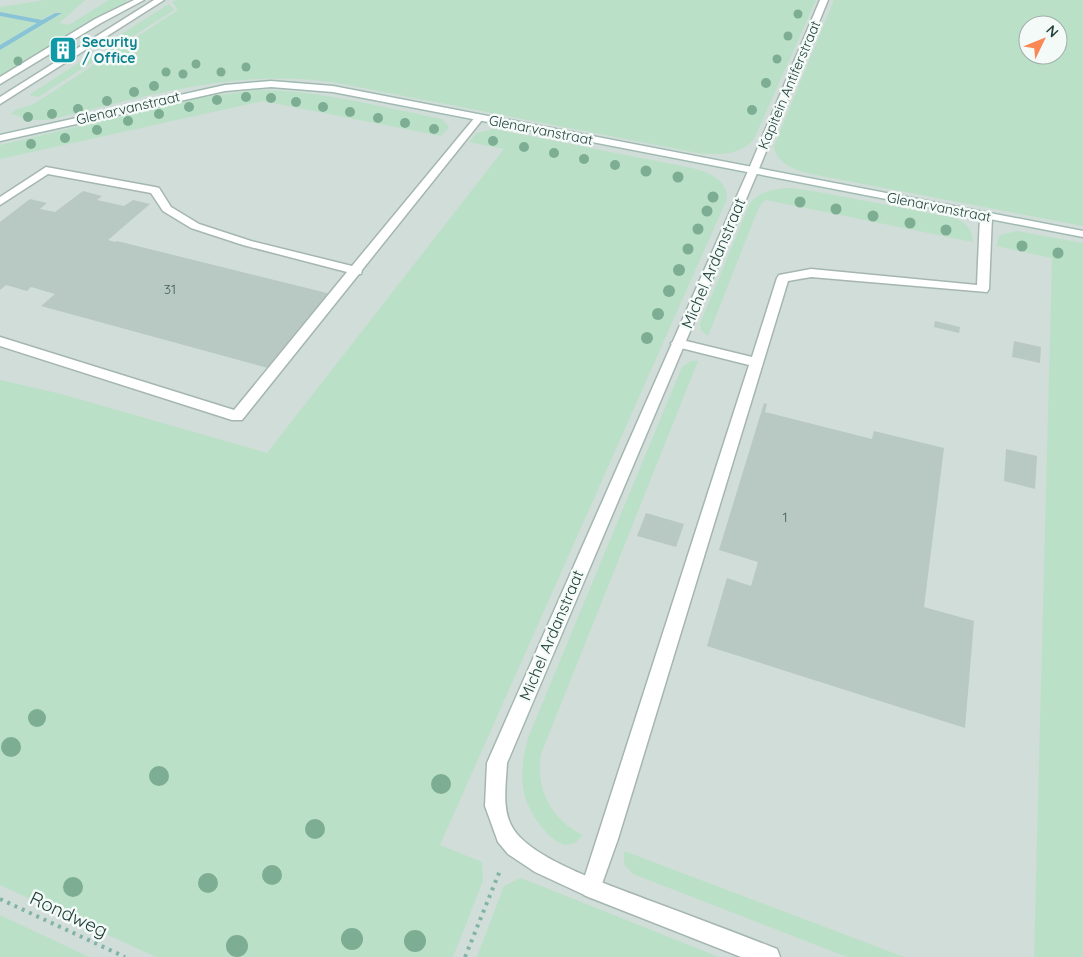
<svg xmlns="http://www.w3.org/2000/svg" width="1083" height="957" font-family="Quicksand,sans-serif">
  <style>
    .built { fill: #d1ddd8; fill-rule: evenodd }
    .green { fill: #bae0c7; fill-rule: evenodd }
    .water { fill: #88c4d5 }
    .building { fill: #b8c8c3 }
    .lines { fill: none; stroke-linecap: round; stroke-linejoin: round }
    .lane-casing { stroke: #a5b6b1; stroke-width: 3 }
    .street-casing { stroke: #a5b6b1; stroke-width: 3 }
    .secondary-casing { stroke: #a0bab2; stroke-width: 3 }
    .path { stroke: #81b3a7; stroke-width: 4; stroke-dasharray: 3 5; stroke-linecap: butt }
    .lane { fill: #fff; fill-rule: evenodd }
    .street { fill: #fff; fill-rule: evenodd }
    .secondary { fill: #fff; fill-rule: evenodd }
    .tree { fill: #7dad93 }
    .labels { text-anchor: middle; stroke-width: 5; stroke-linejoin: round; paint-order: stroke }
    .far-culture-label { font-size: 14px; font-weight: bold; fill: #0d838f; stroke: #f4faf7; text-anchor: start }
    .far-street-label { font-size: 14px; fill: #21403a; stroke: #f4faf7 }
    .number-label { font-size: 14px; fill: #47625c }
    .street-label { font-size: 16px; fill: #21403a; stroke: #f4faf7 }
    .near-street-label { font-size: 19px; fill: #21403a; stroke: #f4faf7 }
  </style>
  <rect width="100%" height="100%" fill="#e3ede9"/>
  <path class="built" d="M0 0H1083V957H0ZM1028 25H1058V55H1028Z"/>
  <g class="green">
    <polygon points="44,0 85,0 59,23 69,25 109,0 127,0 124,4 91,21 0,77 0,50 61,14 55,12 41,20 0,12 0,7"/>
    <path d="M176 0H816L754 139C741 156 717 155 698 153L337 83C235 67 147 97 48 120H30L11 114 15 110 34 104 178 10 172 2Z"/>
    <path d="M834 0H1083V226L811 174C796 170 776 164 774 146ZM1028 25H1058V55H1028Z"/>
    <polygon points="169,4 174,10 38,97 29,95 83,60 97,57 109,50 106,44"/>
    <polygon points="0,16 36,23 37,24 0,45"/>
    <path d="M256 90C319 90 381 107 442 119L449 127 441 136 263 101 0 159V145L200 98Z"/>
    <path d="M494 129 692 168C707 172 728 179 727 199L440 845 482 862 483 881 453 957H156L0 885V380L61 394 267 453 504 149 469 142 477 133Z"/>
    <path d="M790 188 813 191 950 217C963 221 973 227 973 242L766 200 761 204 757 212 708 336 701 330 700 324 749 205C759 191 774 189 790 188Z"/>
    <polygon points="1017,231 1083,243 1083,957 1034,957 1052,258 996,246 1000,235"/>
    <path d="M691 361H698L541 754C535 788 551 820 583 835L575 843 565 845C555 842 547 834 541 826 518 797 519 772 528 738L682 367Z"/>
    <polygon points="624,851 904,957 847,957 633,874 624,864"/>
    <polygon points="521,878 719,957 477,957 504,886"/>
    <polygon points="0,915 89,957 0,957"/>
  </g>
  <polygon class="water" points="0,12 42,20 55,13 62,13 0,50 0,45 37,23 0,16"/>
  <g class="building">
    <polygon points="70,42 78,44 55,58 47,57"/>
    <polygon points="83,191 102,196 97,200 124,206 133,200 150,204 108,240 115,242 117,241 331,294 268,368 41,306 55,294 31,287 27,291 6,285 0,290 0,222 30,199 47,203 40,209 55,212"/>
    <polygon points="935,321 960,327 959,333 934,327"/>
    <polygon points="1014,341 1041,347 1040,363 1012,357"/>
    <polygon points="764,403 767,404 765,412 872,439 874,431 944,448 924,607 974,621 965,728 707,646 727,578 751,586 758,562 719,550"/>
    <polygon points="1006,449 1037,456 1035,489 1004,481"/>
    <polygon points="646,513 684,524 676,547 637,536"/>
  </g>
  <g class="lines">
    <g class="lane-casing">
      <g id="lane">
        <polygon points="134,0 144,0 101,23 0,84 0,77 95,19"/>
        <polygon points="154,0 164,0 0,104 0,97"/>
        <polygon points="479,115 484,118 482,120 362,270 361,274 359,274 242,420 232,420 0,346 0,337 234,410 347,272 243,245 191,228 163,211 151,193 48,174 0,205 0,197 46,167 155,187 159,188 171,207 199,224 251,241 352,266 476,116"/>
        <polygon points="986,213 992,216 989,289 987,292 811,277 788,281 618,839 598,895 591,898 584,895 581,888 749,365 673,346 671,343 678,339 752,357 777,278 779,275 811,269 977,285 980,216"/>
      </g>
    </g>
    <g class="street-casing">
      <path id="street" d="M820 0H828L758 171 507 763C506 785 501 811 514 830 535 861 613 886 648 900 691 916 734 932 777 949L780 957H741L591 898 535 872 508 854 498 842 485 806 487 763 748 171Z"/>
    </g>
    <g class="secondary-casing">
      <polygon id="secondary" points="271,81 333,86 1083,231 1083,237 333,92 271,87 225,91 0,141 0,135 225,85"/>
    </g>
    <g class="path">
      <polyline points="0,899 125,957"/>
      <polyline points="465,957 501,868"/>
    </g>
    <use href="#lane" class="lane"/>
    <use href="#street" class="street"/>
    <use href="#secondary" class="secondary"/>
  </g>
  <g class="tree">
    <circle cx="798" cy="14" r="4.5"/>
    <circle cx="788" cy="36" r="4.5"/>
    <circle cx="777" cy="59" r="4.5"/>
    <circle cx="18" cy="61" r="4.5"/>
    <circle cx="196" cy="64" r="4.5"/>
    <circle cx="246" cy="67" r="4.5"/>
    <circle cx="166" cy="72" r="4.5"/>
    <circle cx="221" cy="72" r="4.5"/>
    <circle cx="183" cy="74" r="4.5"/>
    <circle cx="766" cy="83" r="5"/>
    <circle cx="154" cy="86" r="5"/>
    <circle cx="134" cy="92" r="5"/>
    <circle cx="246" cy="97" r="5"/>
    <circle cx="271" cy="98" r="5"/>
    <circle cx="217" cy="100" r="5"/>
    <circle cx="107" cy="101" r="5"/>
    <circle cx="296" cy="102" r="5"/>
    <circle cx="189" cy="107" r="5"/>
    <circle cx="323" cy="107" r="5"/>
    <circle cx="78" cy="109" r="5"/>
    <circle cx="752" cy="110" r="5"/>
    <circle cx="350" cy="112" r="5"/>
    <circle cx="52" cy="114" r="5"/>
    <circle cx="159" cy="114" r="5"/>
    <circle cx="28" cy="117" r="5"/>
    <circle cx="378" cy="118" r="5"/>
    <circle cx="128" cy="121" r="5"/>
    <circle cx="405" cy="123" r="5"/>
    <circle cx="434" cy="129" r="5"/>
    <circle cx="97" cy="130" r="5"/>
    <circle cx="65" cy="138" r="5"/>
    <circle cx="493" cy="141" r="5"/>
    <circle cx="31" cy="144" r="5"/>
    <circle cx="524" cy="147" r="5"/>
    <circle cx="554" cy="153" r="5"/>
    <circle cx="584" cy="159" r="5"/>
    <circle cx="615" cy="165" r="5"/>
    <circle cx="646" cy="171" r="5.5"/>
    <circle cx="678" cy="177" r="5.5"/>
    <circle cx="713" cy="197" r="5.5"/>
    <circle cx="800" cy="202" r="5.5"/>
    <circle cx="836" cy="209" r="5.5"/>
    <circle cx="707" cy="211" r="5.5"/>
    <circle cx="873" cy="216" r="5.5"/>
    <circle cx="910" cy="223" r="5.5"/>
    <circle cx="698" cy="229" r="5.5"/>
    <circle cx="946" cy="230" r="5.5"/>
    <circle cx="1022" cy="246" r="5.5"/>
    <circle cx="688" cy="249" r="5.5"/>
    <circle cx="1058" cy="253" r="5.5"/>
    <circle cx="679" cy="270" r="6"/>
    <circle cx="669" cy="291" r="6"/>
    <circle cx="658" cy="314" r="6"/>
    <circle cx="647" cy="338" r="6"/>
    <circle cx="37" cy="718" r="9"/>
    <circle cx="11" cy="747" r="10"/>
    <circle cx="159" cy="776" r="10"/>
    <circle cx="441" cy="784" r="10"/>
    <circle cx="315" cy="829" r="10"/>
    <circle cx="272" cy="875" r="10"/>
    <circle cx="208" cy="883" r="10"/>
    <circle cx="73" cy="887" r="10"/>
    <circle cx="352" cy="939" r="11"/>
    <circle cx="415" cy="941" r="11"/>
    <circle cx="237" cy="946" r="11"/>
  </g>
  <defs>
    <g id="building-square" transform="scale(1.4375)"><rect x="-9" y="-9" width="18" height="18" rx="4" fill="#0f9aa8" stroke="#f4faf7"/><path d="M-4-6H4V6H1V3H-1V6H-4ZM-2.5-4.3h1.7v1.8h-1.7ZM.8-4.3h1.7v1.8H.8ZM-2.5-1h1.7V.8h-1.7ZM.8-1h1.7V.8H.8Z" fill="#fff"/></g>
  </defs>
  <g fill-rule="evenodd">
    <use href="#building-square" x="63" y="50"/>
  </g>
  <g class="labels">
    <g class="far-culture-label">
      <text x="82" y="47">Security<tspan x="82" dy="16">/ Office</tspan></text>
    </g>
    <g class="far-street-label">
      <text transform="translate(789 85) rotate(-67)" y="5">Kapitein Antiferstraat</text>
      <text transform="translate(128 108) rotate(-13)" y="5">Glenarvanstraat</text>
      <text transform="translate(541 130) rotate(11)" y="5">Glenarvanstraat</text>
      <text transform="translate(939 207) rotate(11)" y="5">Glenarvanstraat</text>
    </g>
    <g class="number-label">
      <text x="170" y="294">31</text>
      <text x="785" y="522">1</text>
    </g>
    <g class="street-label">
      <text transform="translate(713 263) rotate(-67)" y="6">Michel Ardanstraat</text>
      <text transform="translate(551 635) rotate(-67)" y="6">Michel Ardanstraat</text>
    </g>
    <g class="near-street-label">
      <text transform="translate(69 914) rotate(25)" y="7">Rondweg</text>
    </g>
  </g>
  <g transform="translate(1043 40) rotate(47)"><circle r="24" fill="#f4faf7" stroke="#a0b0ab"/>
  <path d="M0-4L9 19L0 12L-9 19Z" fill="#f98855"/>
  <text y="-8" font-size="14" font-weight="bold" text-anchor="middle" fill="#21403a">N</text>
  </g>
</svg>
